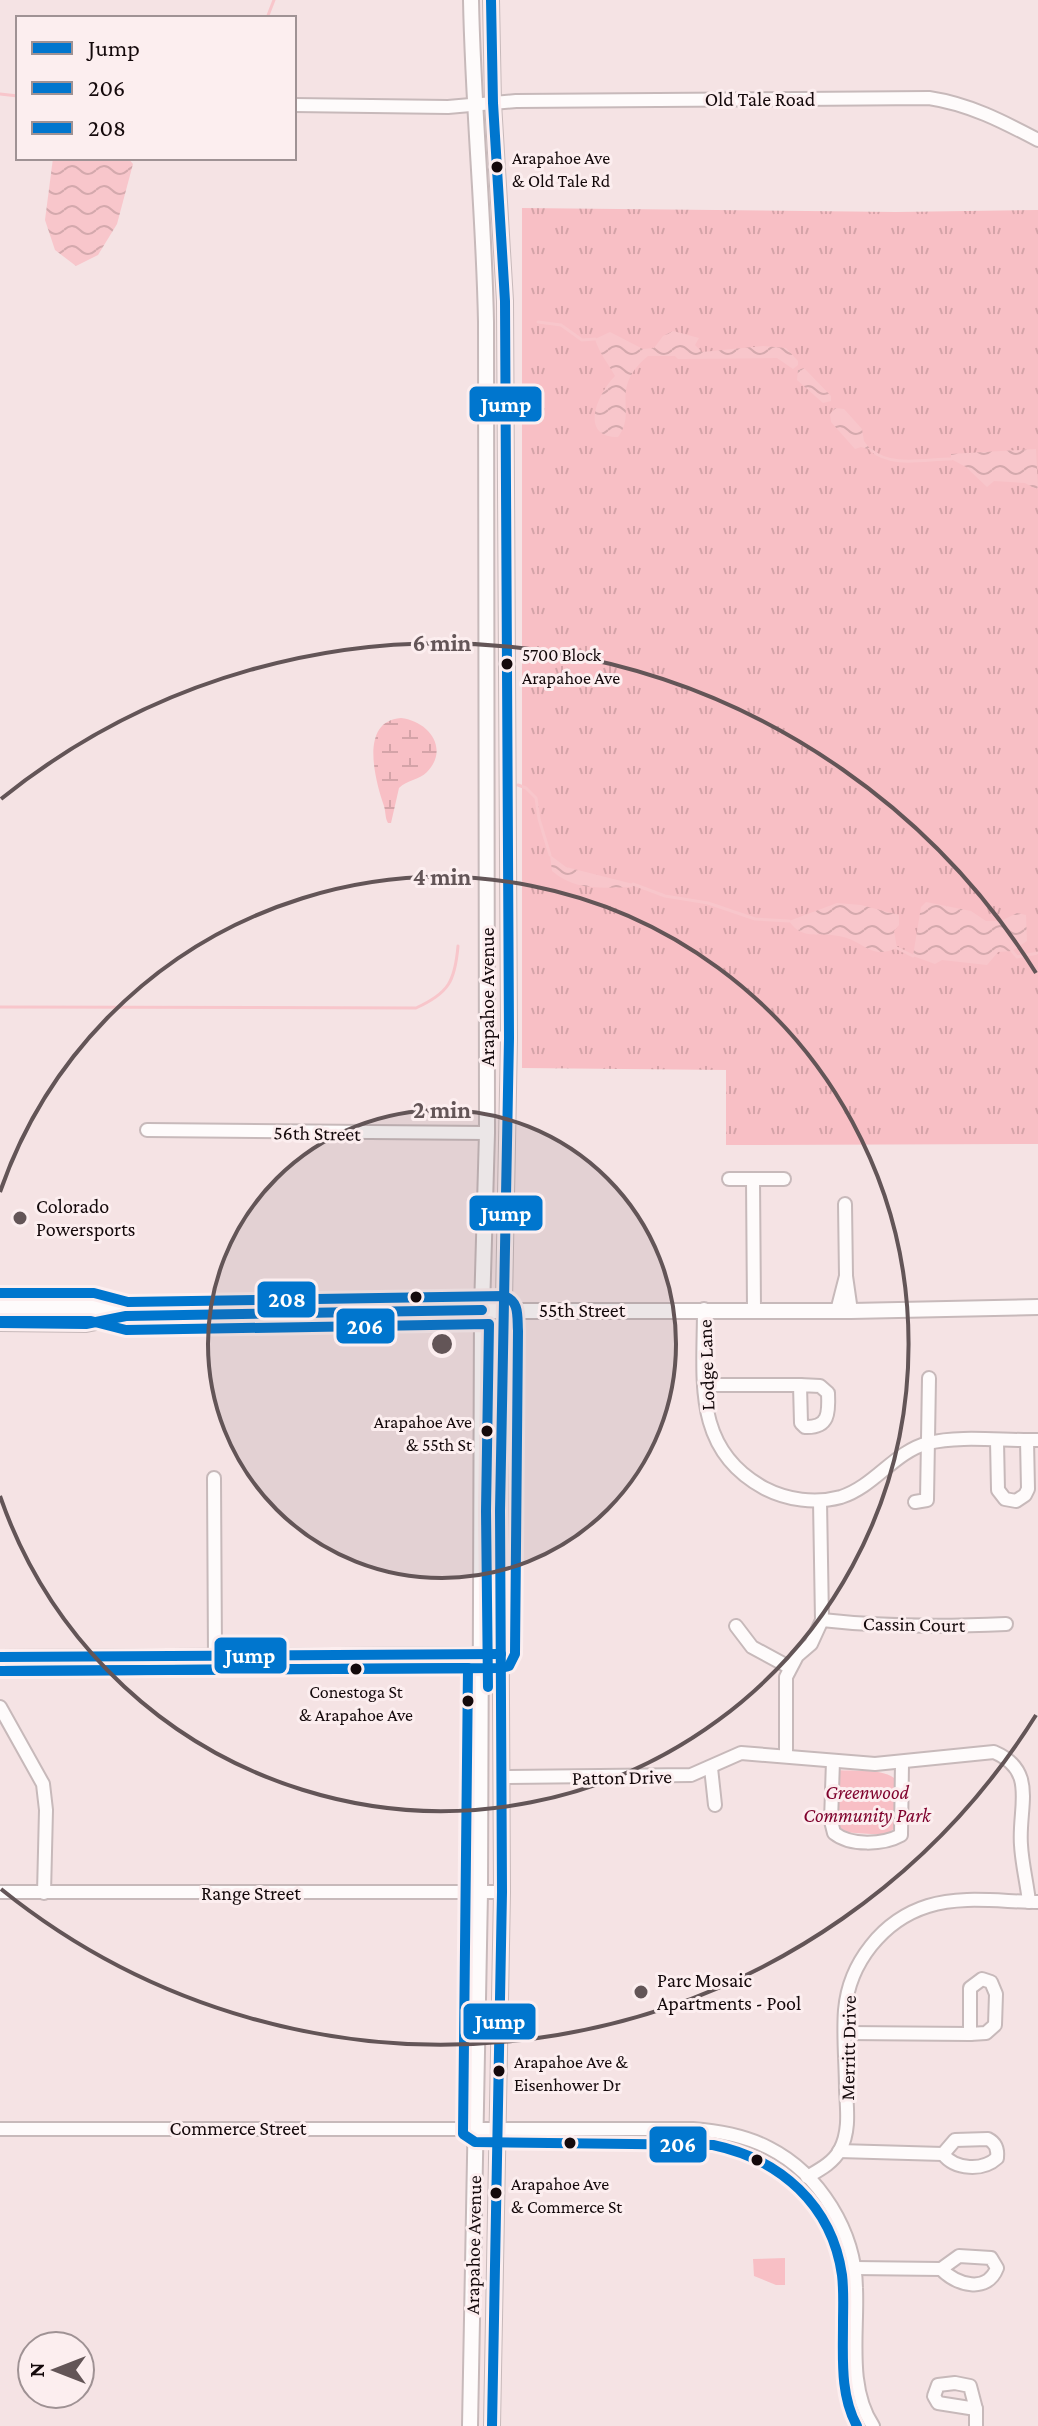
<svg xmlns="http://www.w3.org/2000/svg" width="1038" height="2426" font-family="'Crimson Pro',serif">
  <style>
    .grass { fill: url(#grass-tufts) }
    .wetland { fill: url(#wetland-marsh) }
    .park { fill: #f8bfc5 }
    .water { fill: url(#water-waves) }
    .lines { fill: none; stroke-linecap: round; stroke-linejoin: round }
    .stream { stroke: #f8c6cb; stroke-width: 3 }
    .minor-casing { stroke: #c7b9ba; stroke-width: 16 }
    .major-casing { stroke: #c7b9ba; stroke-width: 18 }
    .minor { stroke: #fefbfb; stroke-width: 12 }
    .major { stroke: #fefbfb; stroke-width: 14 }
    .bus-1-casing { stroke: #fceeef; stroke-width: 16 }
    .bus-2-casing { stroke: #fceeef; stroke-width: 16 }
    .bus-3-casing { stroke: #fceeef; stroke-width: 16 }
    .bus-1 { stroke: #0076ce; stroke-width: 10 }
    .bus-2 { stroke: #0076ce; stroke-width: 10 }
    .bus-3 { stroke: #0076ce; stroke-width: 10 }
    .ring { fill: none; stroke: #635557; stroke-width: 4 }
    .bus-dot { fill: #14090b; stroke: #fceeef; stroke-width: 3 }
    .poi-dot { fill: #635557; stroke: #fceeef; stroke-width: 3 }
    .labels { text-anchor: middle; stroke-width: 6; stroke-linejoin: round; paint-order: stroke }
    .bus-label { font-size: 18px; fill: #14090b; stroke: #fceeef; text-anchor: start }
    .street-label { font-size: 20px; fill: #14090b; stroke: #fceeef }
    .poi-label { font-size: 20px; fill: #14090b; stroke: #fceeef; text-anchor: start }
    .park-label { font-size: 20px; font-style: italic; fill: #7f002c; stroke: #fceeef }
    .centre { fill: #635557; stroke: #fceeef; stroke-width: 4 }
    .ring-label { font-size: 24px; text-anchor: middle; font-weight: bold; fill: #635557; stroke: #fceeef; stroke-width: 6; stroke-linejoin: round; paint-order: stroke }
    .line-badge { stroke: #fceeef; stroke-width: 3 }
    .badge-label { font-size: 22px; text-anchor: middle; font-weight: bold; fill: #fff }
  </style>
  <defs>
    <pattern id="grass-tufts" width="24" height="20" patternUnits="userSpaceOnUse" patternTransform="scale(2)"><rect width="24" height="20" fill="#f8bfc5"/><path d="M3 7l-1-3M5 7V3M7 7l1-3M15 17l-1-3M17 17v-4M19 17l1-3" fill="none" stroke="#d4a3a8"/></pattern>
    <pattern id="wetland-marsh" width="20" height="14" patternUnits="userSpaceOnUse" patternTransform="scale(2)"><rect width="20" height="14" fill="#f8bfc5"/><path d="M1 5h8M5 5V1M11 12h8M15 12V8" fill="none" stroke="#d4a3a8"/></pattern>
    <pattern id="water-waves" width="16" height="10" patternUnits="userSpaceOnUse" patternTransform="scale(2)"><rect width="16" height="10" fill="#f8c6cb"/><path d="M0 5q4-4 8 0t8 0" fill="none" stroke="#d4a9ad"/></pattern>
  </defs>
  <rect width="100%" height="100%" fill="#f5e3e4"/>
  <polygon class="grass" points="522,208 896,212 1038,210 1038,1144 726,1145 726,1070 522,1068"/>
  <path class="wetland" d="M401 718C428 721 450 748 427 772 419 780 407 780 399 788L391 823H388C385 818 386 813 384 806 375 780 359 721 401 718Z"/>
  <g class="park">
    <path d="M837 1770C855 1772 887 1767 898 1782L896 1827 886 1835 841 1832 836 1824Z"/>
    <polygon points="785,2258 785,2285 776,2285 754,2276 753,2259"/>
  </g>
  <g class="water">
    <polygon points="53,158 128,158 133,164 117,224 98,255 76,266 55,250 45,220"/>
    <path d="M673 331 699 338 695 345 702 352 763 346 786 348 798 361V365L793 369 777 358 678 359 675 356H648C608 389 638 411 618 437 578 437 598 393 615 376 608 363 599 353 595 339L610 332 643 349 654 348 663 336Z"/>
    <polygon points="804,368 831,396 831,401 823,403 797,380 798,370"/>
    <polygon points="835,408 844,409 862,429 864,441 871,450 861,447 855,449 831,422 830,414"/>
    <polygon points="1036,449 1038,487 1036,489 1025,483 994,481 987,487 966,467 951,459 951,454"/>
    <path d="M550 855 566 867 633 884 632 887C603 888 575 891 552 871Z"/>
    <polygon points="926,902 971,911 986,921 1001,921 1017,913 1026,915 1027,941 1012,951 998,952 987,965 942,960 935,964 913,956 921,907"/>
    <path d="M837 903 861 905 899 915V925L894 931 897 948C871 960 865 942 843 937 822 931 803 942 789 921Z"/>
  </g>
  <g class="lines">
    <g class="stream">
      <polyline points="267,18 274,0"/>
      <polyline points="0,94 18,96"/>
      <polyline points="538,322 561,325 582,340 595,339"/>
      <path d="M871 450C891 468 926 459 951 459"/>
      <polyline points="518,785 526,788 536,798 539,819 550,855"/>
      <polyline points="633,884 665,896 708,903 755,919 789,921"/>
      <polyline points="897,948 913,956"/>
      <polyline points="1012,951 1017,957 1038,953"/>
      <path d="M0 1007 416 1008C449 993 455 981 458 946"/>
    </g>
    <g class="minor-casing">
      <g id="minor">
        <path d="M294 105 448 107 516 101 929 98C969 104 1002 121 1038 140"/>
        <polyline points="147,1130 487,1133"/>
        <polyline points="729,1179 784,1179"/>
        <polyline points="753,1179 754,1309"/>
        <polyline points="845,1204 846,1276 851,1311"/>
        <path d="M704 1309C704 1379 692 1449 764 1488 787 1500 815 1504 841 1497 875 1486 894 1452 928 1443 960 1435 1005 1441 1038 1440"/>
        <polyline points="837,1311 846,1276"/>
        <polyline points="704,1385 800,1385"/>
        <path d="M800 1385 820 1386 828 1393C829 1413 829 1428 805 1427L801 1423Z"/>
        <polyline points="997,1441 998,1490 1005,1499 1016,1501 1025,1495 1028,1489 1027,1440"/>
        <polyline points="214,1478 215,1656"/>
        <polyline points="915,1502 927,1500 929,1378"/>
        <path d="M822 1620C884 1627 943 1627 1006 1624"/>
        <polyline points="736,1626 752,1647 789,1667"/>
        <polyline points="0,1657 501,1654"/>
        <polyline points="0,1707 43,1784 46,1810 44,1893"/>
        <polyline points="786,1756 786,1677 797,1656 811,1644 822,1620 820,1501"/>
        <path d="M833 1761 831 1821 834 1833C850 1846 883 1845 901 1835L902 1763"/>
        <polyline points="711,1768 715,1805"/>
        <path d="M502 1777 691 1775 741 1753 875 1764 994 1752C1038 1771 1018 1807 1021 1845 1022 1864 1027 1883 1029 1902"/>
        <polyline points="0,1892 502,1892"/>
        <polygon points="982,1979 991,1982 996,1994 995,2025 986,2033 970,2034 970,1988"/>
        <polyline points="846,2033 970,2034"/>
        <path d="M0 2129H693C719 2131 746 2136 769 2148 820 2174 855 2232 856 2288 858 2332 847 2387 873 2426"/>
        <path d="M988 2139C996 2143 998 2149 997 2158 983 2171 955 2170 943 2154L955 2140Z"/>
        <polyline points="839,2151 943,2154"/>
        <path d="M807 2177C819 2170 833 2163 840 2150 850 2131 847 2110 846 2090 846 2064 843 2036 845 2010 849 1963 883 1920 928 1906 962 1895 1003 1902 1038 1902"/>
        <path d="M959 2256 991 2258 997 2268C987 2294 957 2285 941 2269Z"/>
        <polyline points="854,2268 941,2269"/>
        <polygon points="955,2383 970,2386 976,2409 938,2403 934,2396 938,2385"/>
        <polyline points="976,2409 976,2426"/>
      </g>
    </g>
    <g class="major-casing">
      <g id="major">
        <polyline points="491,0 493,103 505,301 509,1038 500,1511 502,1892 492,2426"/>
        <polyline points="0,1307 93,1307 126,1316"/>
        <polyline points="0,1323 86,1324 126,1316 277,1315 376,1311 851,1311 1038,1307"/>
        <path d="M470 2426 480 1892 482 1310 487 1133 486 322C484 215 473 108 471 0"/>
      </g>
    </g>
    <use href="#minor" class="minor"/>
    <use href="#major" class="major"/>
    <g class="bus-1-casing">
      <g id="bus-1">
        <polyline points="491,0 493,103 505,301 509,1038 500,1511 502,1892 492,2426"/>
        <polyline points="0,1323 86,1324 126,1316 482,1310"/>
        <polyline points="0,1657 501,1654"/>
      </g>
    </g>
    <g class="bus-2-casing">
      <g id="bus-2">
        <polyline points="0,1321 91,1321 126,1330 489,1324 486,1511 488,1687"/>
        <path d="M0 1671 468 1668 463 2134 475 2142 713 2145C780 2159 832 2205 842 2275 844 2291 843 2308 843 2324 843 2359 840 2395 857 2426"/>
      </g>
    </g>
    <g class="bus-3-casing">
      <path id="bus-3" d="M0 1293H94L128 1302 504 1296C520 1301 517 1317 518 1331L515 1654 509 1666 501 1668 0 1671"/>
    </g>
    <use href="#bus-1" class="bus-1"/>
    <use href="#bus-2" class="bus-2"/>
    <use href="#bus-3" class="bus-3"/>
  </g>
  <circle cx="442" cy="1344" r="234" fill="#635557" fill-opacity=".12"/>
  <g class="ring">
    <circle cx="442" cy="1344" r="234"/>
    <path d="M0 1192A467 467 0 1 1 0 1496"/>
    <path d="M1036 1715A701 701 0 0 1 1 1889M1 799A701 701 0 0 1 1036 973"/>
  </g>
  <g class="bus-dot">
    <circle cx="497" cy="167" r="7"/>
    <circle cx="507" cy="664" r="7"/>
    <circle cx="416" cy="1297" r="7"/>
    <circle cx="487" cy="1431" r="7"/>
    <circle cx="356" cy="1669" r="7"/>
    <circle cx="468" cy="1701" r="7"/>
    <circle cx="499" cy="2071" r="7"/>
    <circle cx="570" cy="2143" r="7"/>
    <circle cx="757" cy="2160" r="7"/>
    <circle cx="496" cy="2193" r="7"/>
  </g>
  <g class="poi-dot">
    <circle cx="20" cy="1218" r="8"/>
    <circle cx="641" cy="1992" r="8"/>
  </g>
  <g class="labels">
    <g class="bus-label">
      <text x="512" y="164">Arapahoe Ave<tspan x="512" dy="23">&amp; Old Tale Rd</tspan></text>
      <text x="522" y="661">5700 Block<tspan x="522" dy="23">Arapahoe Ave</tspan></text>
      <text x="472" y="1428" text-anchor="end">Arapahoe Ave<tspan x="472" dy="23">&amp; 55th St</tspan></text>
      <text x="356" y="1698" text-anchor="middle">Conestoga St<tspan x="356" dy="23">&amp; Arapahoe Ave</tspan></text>
      <text x="514" y="2068">Arapahoe Ave &amp;<tspan x="514" dy="23">Eisenhower Dr</tspan></text>
      <text x="511" y="2190">Arapahoe Ave<tspan x="511" dy="23">&amp; Commerce St</tspan></text>
    </g>
    <g class="street-label">
      <text x="760" y="106">Old Tale Road</text>
      <text transform="translate(487 997) rotate(-90)" y="7">Arapahoe Avenue</text>
      <text transform="translate(317 1133) rotate(1)" y="7">56th Street</text>
      <text x="582" y="1317">55th Street</text>
      <text transform="translate(706 1365) rotate(-92)" y="7">Lodge Lane</text>
      <text transform="translate(914 1624) rotate(1)" y="7">Cassin Court</text>
      <text transform="translate(622 1777) rotate(-1)" y="7">Patton Drive</text>
      <text x="251" y="1900">Range Street</text>
      <text transform="translate(848 2048) rotate(-89)" y="7">Merritt Drive</text>
      <text x="238" y="2135">Commerce Street</text>
      <text transform="translate(473 2245) rotate(-89)" y="7">Arapahoe Avenue</text>
    </g>
    <g class="poi-label">
      <text x="36" y="1213">Colorado<tspan x="36" dy="23">Powersports</tspan></text>
      <text x="657" y="1987">Parc Mosaic<tspan x="657" dy="23">Apartments - Pool</tspan></text>
    </g>
    <g class="park-label">
      <text x="867" y="1799">Greenwood<tspan x="867" dy="23">Community Park</tspan></text>
    </g>
  </g>
  <circle cx="442" cy="1344" r="12" class="centre"/>
  <g class="ring-label">
    <text x="442" y="651">6 min</text>
    <text x="442" y="885">4 min</text>
    <text x="442" y="1118">2 min</text>
  </g>
  <g class="line-badge">
    <rect x="468" y="385" width="75" height="38" rx="8" fill="#0076ce"/>
    <rect x="468" y="1194" width="76" height="38" rx="8" fill="#0076ce"/>
    <rect x="256" y="1280" width="61" height="39" rx="8" fill="#0076ce"/>
    <rect x="335" y="1307" width="61" height="38" rx="8" fill="#0076ce"/>
    <rect x="213" y="1636" width="75" height="39" rx="8" fill="#0076ce"/>
    <rect x="462" y="2002" width="75" height="39" rx="8" fill="#0076ce"/>
    <rect x="648" y="2125" width="60" height="39" rx="8" fill="#0076ce"/>
  </g>
  <g class="badge-label">
    <text x="506" y="412">Jump</text>
    <text x="506" y="1221">Jump</text>
    <text x="287" y="1307">208</text>
    <text x="365" y="1334">206</text>
    <text x="250" y="1663">Jump</text>
    <text x="500" y="2029">Jump</text>
    <text x="678" y="2152">206</text>
  </g>
  <rect x="16" y="16" width="280" height="144" fill="#fceeef" stroke="#9f9294" stroke-width="2"/>
  <rect x="32" y="42" width="40" height="12" fill="#0076ce" stroke="#9f9294" stroke-width="2"/>
  <text x="88" y="56" font-size="24" fill="#14090b">Jump</text>
  <rect x="32" y="82" width="40" height="12" fill="#0076ce" stroke="#9f9294" stroke-width="2"/>
  <text x="88" y="96" font-size="24" fill="#14090b">206</text>
  <rect x="32" y="122" width="40" height="12" fill="#0076ce" stroke="#9f9294" stroke-width="2"/>
  <text x="88" y="136" font-size="24" fill="#14090b">208</text>
  <g transform="translate(56 2370) rotate(270)"><circle r="38" fill="#fceeef" stroke="#9f9294" stroke-width="2"/>
  <path d="M0-6L14 30L0 20L-14 30Z" fill="#635557"/>
  <text y="-12" font-size="22" font-weight="bold" text-anchor="middle" fill="#14090b">N</text>
  </g>
</svg>
